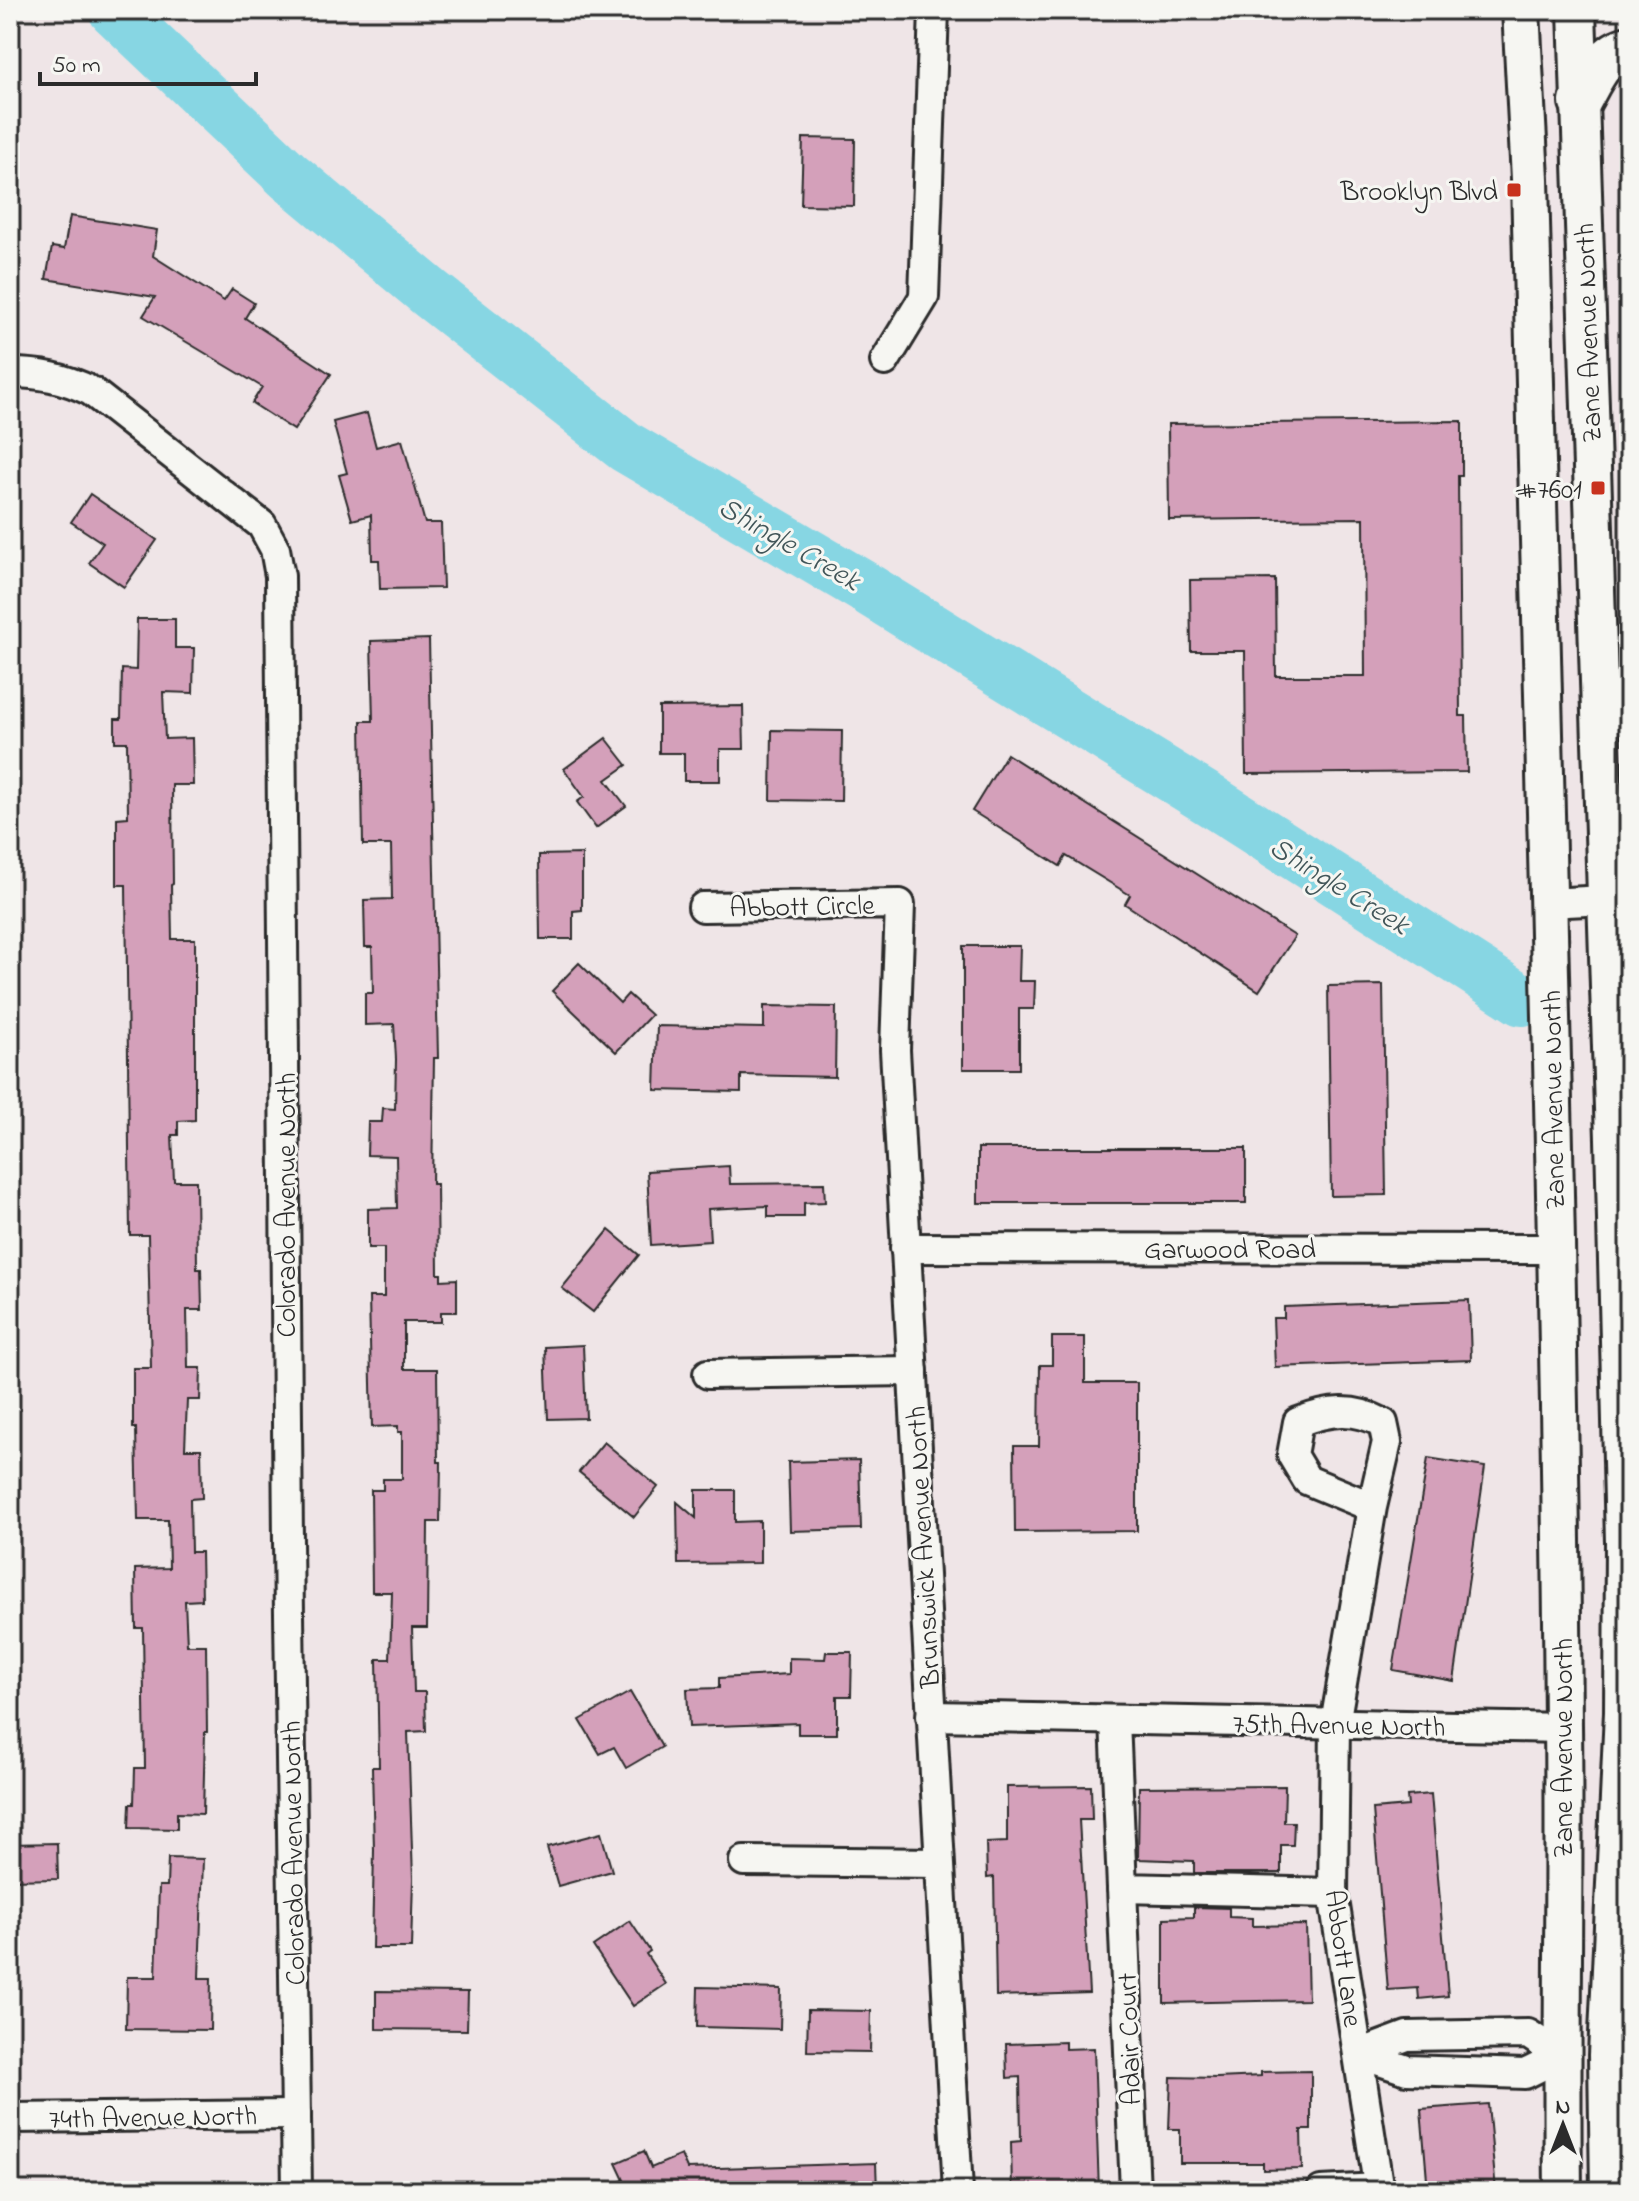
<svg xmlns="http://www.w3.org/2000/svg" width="1639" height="2201" font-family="'Indie Flower',sans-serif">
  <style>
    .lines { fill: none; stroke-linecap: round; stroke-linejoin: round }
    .river { stroke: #87d6e3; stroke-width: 52 }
    .building { fill: #d4a0ba; stroke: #2b2b2b; stroke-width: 2 }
    .minor-casing { stroke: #2b2b2b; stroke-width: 34 }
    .tertiary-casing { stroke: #2b2b2b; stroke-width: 42 }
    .secondary-casing { stroke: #2b2b2b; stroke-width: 46 }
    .minor { stroke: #f6f6f2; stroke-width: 28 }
    .tertiary { stroke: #f6f6f2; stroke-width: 36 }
    .secondary { stroke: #f6f6f2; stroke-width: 40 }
    .poi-dot { fill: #c8321e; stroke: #f6f6f2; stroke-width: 3 }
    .labels { text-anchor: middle; stroke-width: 6; stroke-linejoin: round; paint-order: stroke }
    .poi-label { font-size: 28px; fill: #2b2b2b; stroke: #f6f6f2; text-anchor: end }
    .street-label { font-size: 28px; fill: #2b2b2b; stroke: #f6f6f2 }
    .water-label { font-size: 30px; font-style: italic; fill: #425659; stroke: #f6f6f2 }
  </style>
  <rect width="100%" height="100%" fill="#efe5e7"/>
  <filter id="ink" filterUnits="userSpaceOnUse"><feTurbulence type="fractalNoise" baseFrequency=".0125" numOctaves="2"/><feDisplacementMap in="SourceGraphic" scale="16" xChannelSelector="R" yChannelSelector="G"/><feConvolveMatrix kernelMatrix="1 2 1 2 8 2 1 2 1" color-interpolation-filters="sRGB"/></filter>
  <g filter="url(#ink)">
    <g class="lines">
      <polyline class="river" points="114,10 289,176 431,294 626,447 864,587 1213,802 1522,1000"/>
    </g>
    <g class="building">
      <polygon points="803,138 855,139 854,206 801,205"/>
      <polygon points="70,216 157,230 153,256 224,301 232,289 254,303 245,318 331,374 294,430 252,403 262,387 143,316 155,297 46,279 52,247 64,249"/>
      <polygon points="367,413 376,447 402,440 425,523 441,523 443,588 380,589 379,560 372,560 371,515 352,520 339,475 347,473 333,422"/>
      <polygon points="1462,421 1462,476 1458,476 1460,716 1466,716 1467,772 1246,774 1245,651 1191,651 1190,580 1275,579 1276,676 1365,676 1364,518 1169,520 1168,424"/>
      <polygon points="90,494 157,540 124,587 89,563 103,543 71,522"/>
      <polygon points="137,619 175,619 175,648 194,648 193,693 163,692 165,739 192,738 193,785 172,785 173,884 171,885 172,939 195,939 195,1120 178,1121 178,1135 172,1135 174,1181 196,1181 197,1269 201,1269 202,1310 187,1310 188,1368 201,1368 200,1400 187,1400 185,1449 201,1449 202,1498 190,1499 191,1552 201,1552 202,1600 185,1601 187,1645 206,1645 207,1732 205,1732 203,1814 177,1813 177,1829 129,1828 130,1804 134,1804 135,1768 145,1768 143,1628 136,1628 135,1569 169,1568 168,1520 138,1520 136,1428 133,1428 133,1368 151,1368 148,1235 130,1235 126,885 117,885 117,818 128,817 127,742 115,742 115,719 121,719 122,669 136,670"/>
      <polygon points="429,639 438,1058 434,1058 432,1184 437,1184 438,1274 441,1274 441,1280 457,1279 457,1312 441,1312 441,1322 404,1322 404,1369 437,1369 438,1462 441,1462 440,1522 428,1522 427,1628 412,1628 414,1692 425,1692 426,1731 408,1732 413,1879 411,1948 372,1948 374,1850 372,1767 379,1767 377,1659 390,1659 392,1592 372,1592 371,1490 383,1490 383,1479 402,1479 402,1432 398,1432 398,1426 372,1427 369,1297 384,1297 384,1248 368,1248 368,1209 397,1208 396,1156 367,1155 368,1122 382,1122 383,1108 395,1109 396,1059 394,1024 365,1025 365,993 373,993 372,947 365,947 364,900 392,899 391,845 363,845 361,721 373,721 371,641"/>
      <polygon points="743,706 744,749 720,749 720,781 684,781 684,753 659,753 659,707"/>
      <polygon points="772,730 842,731 841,801 771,800"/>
      <polygon points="606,738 627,765 606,780 626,806 596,828 577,802 584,797 564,769"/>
      <polygon points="1007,754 1295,936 1259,991 1125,904 1130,895 1066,856 1060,866 972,811"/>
      <polygon points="582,854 582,910 573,911 573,939 540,939 539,855"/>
      <polygon points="963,946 1020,946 1019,981 1035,981 1034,1009 1019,1009 1019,1069 963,1069"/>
      <polygon points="579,963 620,1003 628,994 651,1015 616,1052 552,991"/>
      <polygon points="1383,985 1386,1195 1331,1196 1328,986"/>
      <polygon points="764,1006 836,1007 835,1077 741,1075 741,1092 655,1090 657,1026 764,1028"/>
      <rect x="978" y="1148" width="268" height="55"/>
      <polygon points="729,1166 730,1184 824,1183 825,1202 804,1203 804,1217 768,1217 768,1206 708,1209 710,1241 651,1245 647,1171"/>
      <polygon points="609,1230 639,1255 593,1312 562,1288"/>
      <polygon points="1469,1300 1471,1360 1275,1367 1273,1318 1284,1318 1284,1307"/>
      <polygon points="1052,1337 1085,1337 1085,1383 1137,1383 1137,1531 1015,1532 1014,1446 1039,1446 1040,1365 1052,1365"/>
      <polygon points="583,1345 586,1418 548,1419 545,1347"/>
      <polygon points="604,1442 658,1487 634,1517 579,1472"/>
      <polygon points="1428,1458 1485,1467 1454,1681 1393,1670"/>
      <polygon points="859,1460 861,1529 790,1531 788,1462"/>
      <polygon points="696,1490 735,1490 735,1522 760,1521 760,1563 678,1564 677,1502 696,1518"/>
      <polygon points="826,1652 852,1652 851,1696 837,1696 837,1734 798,1734 798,1723 689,1727 687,1689 719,1688 719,1678 789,1674 789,1658 825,1659"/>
      <polygon points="630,1692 662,1747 626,1768 614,1747 600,1754 580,1720"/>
      <polygon points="1091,1786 1092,1820 1079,1820 1089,1993 996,1996 994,1877 987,1878 986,1843 1007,1842 1007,1787"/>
      <polygon points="1285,1786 1284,1822 1294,1822 1293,1845 1281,1845 1281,1873 1194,1873 1194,1861 1138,1859 1139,1787"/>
      <polygon points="1431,1794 1448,1996 1419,1999 1418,1988 1388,1990 1373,1809 1408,1806 1407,1796"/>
      <polygon points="601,1833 612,1871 558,1886 547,1847"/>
      <polygon points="57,1843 58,1879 10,1880 10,1844"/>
      <polygon points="168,1858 203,1859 199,1978 211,1978 210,2030 126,2029 127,1977 156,1977 159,1886 167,1886"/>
      <polygon points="1194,1907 1229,1908 1229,1917 1252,1918 1252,1926 1306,1925 1308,2000 1164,2003 1164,1918 1194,1917"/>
      <polygon points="630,1921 650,1951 646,1954 666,1984 633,2006 593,1946"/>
      <polygon points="698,1987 781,1989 780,2029 697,2027"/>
      <polygon points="376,1991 468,1992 467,2030 376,2029"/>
      <polygon points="808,2010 871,2011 870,2052 807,2051"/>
      <polygon points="1065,2042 1065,2049 1094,2048 1099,2191 1012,2191 1011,2142 1021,2141 1020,2077 1007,2078 1006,2044"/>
      <polygon points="1311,2071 1311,2130 1301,2130 1302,2169 1263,2170 1263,2163 1180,2163 1180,2129 1169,2129 1171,2077 1217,2078 1261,2076 1261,2072"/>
      <polygon points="1488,2104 1496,2191 1428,2191 1421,2109"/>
      <polygon points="644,2151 651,2168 681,2155 687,2169 876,2163 877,2191 599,2191 624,2180 616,2163"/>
    </g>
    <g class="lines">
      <g class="minor-casing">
        <g id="minor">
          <polyline points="885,361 924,297 934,10"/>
          <path d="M10 373C41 373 64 378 91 391L262 525 275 549 280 576 288 1542 297 2191"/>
          <polyline points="1547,903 1606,900 1629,904"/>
          <polyline points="703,907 900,904 895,1050 958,2191"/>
          <polyline points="905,1248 1555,1249"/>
          <polyline points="708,1374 913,1371"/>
          <path d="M1372 1507 1307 1480 1292 1455 1298 1422C1329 1410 1353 1407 1383 1423L1387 1442 1372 1507 1335 1724 1333 1893 1379 2191"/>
          <polyline points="931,1716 1564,1728"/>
          <polyline points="1115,1720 1122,1888 1333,1893"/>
          <polyline points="744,1861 939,1863"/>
          <polyline points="1122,1888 1135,2191"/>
          <polygon points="1528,2034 1561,2056 1525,2074 1407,2070 1359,2054 1407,2036"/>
          <polyline points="10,2118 296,2115"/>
          <polyline points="1321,2191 1378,2188"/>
        </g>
      </g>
      <g class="tertiary-casing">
        <g id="tertiary">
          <path d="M1521 10 1530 179C1542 694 1559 1210 1563 1726 1565 1881 1561 2036 1563 2191"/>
          <polyline points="1577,10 1614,1139 1624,1542 1623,1712 1607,2055 1609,2191"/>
        </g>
      </g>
      <g class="secondary-casing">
        <path id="secondary" d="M1580 102C1592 81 1603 52 1629 47"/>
      </g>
      <use href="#minor" class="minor"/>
      <use href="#tertiary" class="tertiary"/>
      <use href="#secondary" class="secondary"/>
    </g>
  </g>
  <g class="poi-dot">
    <rect x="1506" y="182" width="16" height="16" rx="4"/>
    <rect x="1590" y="480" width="16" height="16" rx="4"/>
  </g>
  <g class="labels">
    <g class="poi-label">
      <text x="1498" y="200">Brooklyn Blvd</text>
      <text x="1582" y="498">#7601</text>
    </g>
    <g class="street-label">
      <text transform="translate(1587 333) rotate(-92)" y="10">Zane Avenue North</text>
      <text transform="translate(802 905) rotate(-1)" y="10">Abbott Circle</text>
      <text transform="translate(1552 1100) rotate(-91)" y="10">Zane Avenue North</text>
      <text transform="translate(285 1205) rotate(-90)" y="10">Colorado Avenue North</text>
      <text x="1230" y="1258">Garwood Road</text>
      <text transform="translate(922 1547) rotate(-93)" y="10">Brunswick Avenue North</text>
      <text transform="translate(1339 1724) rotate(1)" y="10">75th Avenue North</text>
      <text transform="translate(1562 1748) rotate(-90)" y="10">Zane Avenue North</text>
      <text transform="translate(292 1853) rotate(-91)" y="10">Colorado Avenue North</text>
      <text transform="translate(1345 1958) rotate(82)" y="10">Abbott Lane</text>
      <text transform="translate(1128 2039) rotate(-92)" y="10">Adair Court</text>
      <text transform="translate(153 2116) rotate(-1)" y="10">74th Avenue North</text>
    </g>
    <g class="water-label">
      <text transform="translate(790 543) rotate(30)" y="10">Shingle Creek</text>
      <text transform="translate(1340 885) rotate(32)" y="10">Shingle Creek</text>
    </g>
  </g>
  <rect width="1639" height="2201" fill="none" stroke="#f6f6f2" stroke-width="40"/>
  <rect x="20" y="20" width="1599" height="2161" fill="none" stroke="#2b2b2b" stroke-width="3" filter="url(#ink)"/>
  <g transform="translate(1563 2125)" stroke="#f6f6f2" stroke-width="6" paint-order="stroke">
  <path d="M0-6L14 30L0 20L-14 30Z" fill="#2b2b2b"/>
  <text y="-12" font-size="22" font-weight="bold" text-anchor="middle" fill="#2b2b2b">N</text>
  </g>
  <path d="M40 72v12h216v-12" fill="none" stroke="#2b2b2b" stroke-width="4"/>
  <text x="52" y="72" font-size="24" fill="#2b2b2b" stroke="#f6f6f2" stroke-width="6" paint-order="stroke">50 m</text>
</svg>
